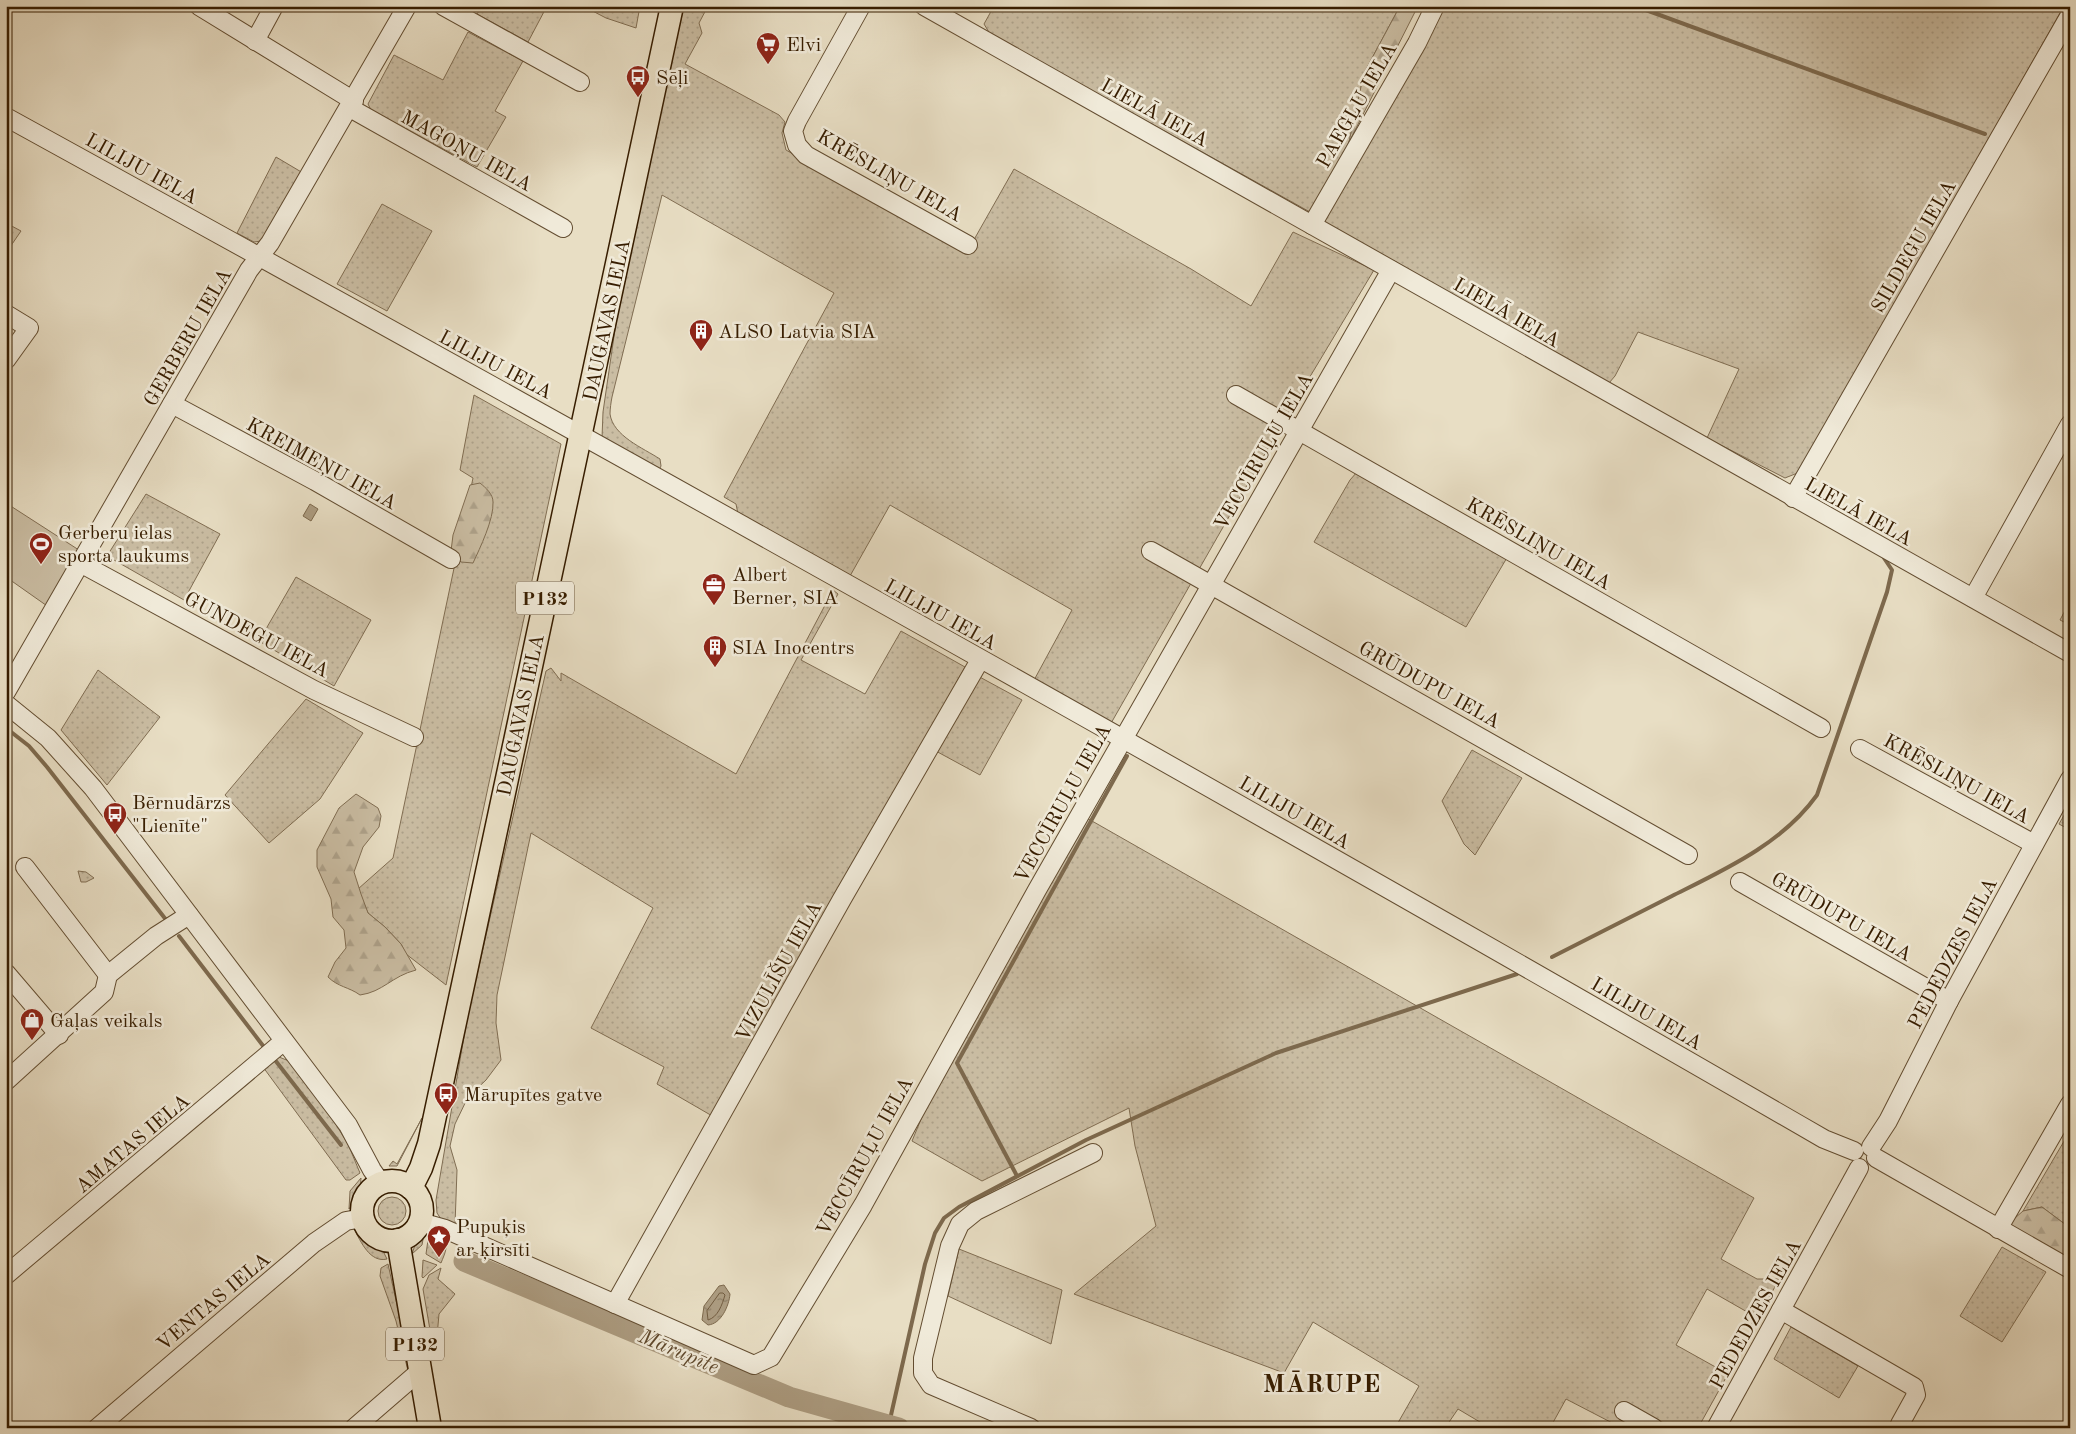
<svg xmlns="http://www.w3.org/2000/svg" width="2076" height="1434" font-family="'Old Standard TT',serif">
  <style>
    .grass { fill: url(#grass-dots); stroke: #806d52 }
    .forest { fill: url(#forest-firs); stroke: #806d52 }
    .garden { fill: #cabda3; stroke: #806d52 }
    .water { fill: url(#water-ripples); stroke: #7d694d }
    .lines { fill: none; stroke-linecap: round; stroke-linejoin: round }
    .shore { stroke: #725c40; stroke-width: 1 }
    .stream { stroke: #7d694d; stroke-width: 4 }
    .river { stroke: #ac9c81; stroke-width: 21 }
    .minor-casing { stroke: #634d31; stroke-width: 20 }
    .major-casing { stroke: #371d00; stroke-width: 25 }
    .minor { stroke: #f0ead9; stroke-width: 18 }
    .major { stroke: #e8dec4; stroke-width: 22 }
    .labels { text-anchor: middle; stroke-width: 5; stroke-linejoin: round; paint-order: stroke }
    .shield { fill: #f0ead9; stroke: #6e5a41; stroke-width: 1 }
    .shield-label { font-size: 19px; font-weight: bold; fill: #371d00 }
    .poi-label { font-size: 20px; fill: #371d00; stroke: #f0ead9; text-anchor: start }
    .street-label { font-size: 20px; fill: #371d00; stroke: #f0ead9 }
    .water-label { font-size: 21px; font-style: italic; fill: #60492d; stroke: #f0ead9 }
    .district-label { font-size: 25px; font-weight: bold; letter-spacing: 1px; fill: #371d00; stroke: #f0ead9 }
  </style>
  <defs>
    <pattern id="grass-dots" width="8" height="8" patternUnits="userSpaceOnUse" patternTransform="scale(1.25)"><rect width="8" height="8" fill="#cabda3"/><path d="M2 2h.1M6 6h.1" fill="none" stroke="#aea28b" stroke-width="1.8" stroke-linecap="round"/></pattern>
    <pattern id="forest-firs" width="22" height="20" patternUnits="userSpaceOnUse" patternTransform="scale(1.25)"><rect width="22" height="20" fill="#cabda3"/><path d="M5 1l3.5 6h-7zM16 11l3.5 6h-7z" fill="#aea28b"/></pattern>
    <pattern id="water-ripples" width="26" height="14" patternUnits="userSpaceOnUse" patternTransform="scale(1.25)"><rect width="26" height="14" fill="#ac9c81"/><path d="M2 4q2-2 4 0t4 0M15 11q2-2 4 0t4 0" fill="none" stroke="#8d7f67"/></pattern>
  </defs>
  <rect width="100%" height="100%" fill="#e8dec4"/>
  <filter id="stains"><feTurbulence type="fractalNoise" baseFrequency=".004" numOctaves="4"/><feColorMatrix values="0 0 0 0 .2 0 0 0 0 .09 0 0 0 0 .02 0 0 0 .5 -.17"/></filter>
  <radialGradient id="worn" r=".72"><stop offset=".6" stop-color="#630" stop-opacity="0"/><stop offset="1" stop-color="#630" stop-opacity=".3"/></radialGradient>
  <g class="grass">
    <polygon points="482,6 547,6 528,42 477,14"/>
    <polygon points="583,6 640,6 636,28 606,18"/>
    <path d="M684 6H708L699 23 702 33 685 64 779 115 785 122 782 133 786 150 967 252 1014 169 1191 269 1251 306 1293 232 1374 270 1290 410 1110 725 1033 682 1072 610 890 505 850 576 738 514 736 504 724 497 834 293 662 195 612 397C611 402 610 409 610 414 613 436 643 448 660 459L661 466 659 470 602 438 603 412 621 288Z"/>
    <polygon points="994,6 1400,6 1364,73 1349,142 1319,202 1310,212 990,34 984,24"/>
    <polygon points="1440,6 2064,6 1800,472 1785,478 1707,438 1739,369 1638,332 1615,376 1609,383 1323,221"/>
    <polygon points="468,32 523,61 495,111 506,117 477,167 371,110 368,104 394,55 443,80"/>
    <polygon points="276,157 303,173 261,241 254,242 237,233"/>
    <polygon points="382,204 432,231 387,311 337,284"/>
    <polygon points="6,223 21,231 6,253"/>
    <polygon points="474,395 561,444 446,985 406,954 401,944 385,927 368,913 358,889 393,858 473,478 460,470"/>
    <polygon points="1357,472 1508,556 1466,627 1314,542 1350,480"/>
    <polygon points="146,494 220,534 184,600 107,556"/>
    <polygon points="296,577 371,620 334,686 259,641"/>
    <polygon points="833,590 838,594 801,660 865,694 901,631 965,667 714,1117 657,1084 664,1067 591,1028 653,908 531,833 497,995 496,1023 501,1060 486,1080 468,1097 455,1124 450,1146 457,1170 455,1225 443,1222 437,1213 436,1200 467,1019 546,671 551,668 561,681 561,673 736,774"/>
    <polygon points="2070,601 2070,625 2060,620"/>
    <polygon points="98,670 160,717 107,785 61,730"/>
    <polygon points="976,675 1022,700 980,775 934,750"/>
    <polygon points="306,699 363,733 320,799 269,843 225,795"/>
    <polygon points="1472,750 1522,778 1475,855 1464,844 1442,801"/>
    <polygon points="2070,805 2070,830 2059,824"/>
    <polygon points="1085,817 1754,1198 1721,1259 1757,1279 1779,1279 1753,1328 1749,1313 1707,1289 1676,1345 1728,1374 1698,1428 1622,1428 1566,1399 1550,1428 1490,1428 1458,1409 1445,1428 1395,1428 1419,1386 1313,1322 1284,1373 1074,1294 1156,1226 1135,1146 1129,1108 982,1181 912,1141 944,1064"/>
    <polygon points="78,871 86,872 94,878 86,882 81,882"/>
    <polygon points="279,1057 289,1061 328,1112 348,1144 360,1173 350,1180 346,1180 263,1067"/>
    <polygon points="422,1118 397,1166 389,1166 393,1161 397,1164"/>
    <polygon points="2070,1131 2070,1221 2066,1225 2042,1207 2023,1211"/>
    <polygon points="361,1178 360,1192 349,1209 350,1191"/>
    <circle cx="392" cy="1211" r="14"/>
    <path d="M354 1229 383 1251 387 1259C370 1263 361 1242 354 1229Z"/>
    <path d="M429 1233 443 1237C449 1246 445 1253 441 1263L426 1254Z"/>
    <polygon points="424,1234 422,1245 412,1254 416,1242"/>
    <polygon points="2002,1247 2046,1272 2002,1342 1960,1316"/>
    <polygon points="959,1249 1062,1290 1051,1344 948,1296"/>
    <polygon points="423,1260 437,1265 423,1278 422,1277"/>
    <polygon points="388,1264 410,1364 408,1371 396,1321 380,1276 381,1268"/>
    <polygon points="441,1268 438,1279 455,1294 439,1314 435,1359 423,1289 429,1275"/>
    <polygon points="1791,1327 1858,1366 1839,1398 1774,1359"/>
  </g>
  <g class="forest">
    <polygon points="1400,6 1418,6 1349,142 1364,73"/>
    <path d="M480 483C486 488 493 494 493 502 494 519 480 548 473 563L461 562 451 551 453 535 470 485Z"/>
    <path d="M356 794 378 808 381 816 379 827 363 847 354 872 361 894 368 913 385 927 401 944 416 970C392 976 383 992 360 995 349 987 338 987 328 977L335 962 346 948 344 930 333 917 331 899 317 867V850L339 808Z"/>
    <polygon points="2042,1207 2066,1225 2070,1221 2070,1261 2007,1225 2023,1211"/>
  </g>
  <polygon class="garden" points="6,503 82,552 50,608 6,577"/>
  <g class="water">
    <polygon points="310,504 318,509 311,521 303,516"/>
    <path d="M724 1285 730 1294C729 1306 721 1324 708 1325L702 1320 704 1306 719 1286Z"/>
  </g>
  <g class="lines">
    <path class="shore" d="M720 1293H723L725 1295C722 1305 718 1317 708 1320L707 1311Z"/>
    <g class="stream">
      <polyline points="1635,6 1985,134"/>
      <polyline points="6,728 29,746 47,767 167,921"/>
      <polyline points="179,936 264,1047"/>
      <path d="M1552 957C1592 937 1632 916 1672 896 1724 870 1782 844 1817 795L1887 592 1892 570 1884 558"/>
      <polyline points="275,1060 341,1145"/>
      <polyline points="1017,1176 957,1063 1127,756"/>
      <polyline points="889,1424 925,1264 935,1233 944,1218 959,1207 1086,1140 1276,1053 1517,974"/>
    </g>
    <polyline class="river" points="464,1261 789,1397 899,1428"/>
    <g class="minor-casing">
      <g id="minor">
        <polyline points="199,6 354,101"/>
        <polyline points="443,6 580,82"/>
        <polyline points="861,6 797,121 793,131 797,145 806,155 968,245"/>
        <polyline points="924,6 2070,653"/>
        <polyline points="255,41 274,6"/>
        <polyline points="350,108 563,228"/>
        <path d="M6 117C615 452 1222 791 1824 1139L1854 1151"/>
        <polyline points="1312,225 1417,43 1435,6"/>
        <polyline points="6,314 29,328 6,360"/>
        <polyline points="1236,395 1821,728"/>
        <polyline points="172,404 315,481 451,559"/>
        <polyline points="1793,498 2070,15"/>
        <polyline points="1151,551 1688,855"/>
        <polyline points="82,564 314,690 414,737"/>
        <polyline points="1973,598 2070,424"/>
        <polyline points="6,692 249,270 270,243 407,6"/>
        <polyline points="6,704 48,738 93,788 348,1125 372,1170 381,1183"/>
        <polyline points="1860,749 2034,844"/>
        <polyline points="25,867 108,975"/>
        <polyline points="1740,882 1949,1001"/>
        <polyline points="6,973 59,1035"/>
        <polyline points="6,1081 104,992 108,975 156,936 189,915"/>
        <polyline points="1871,1147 1888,1121 1949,1001 2070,779"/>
        <polyline points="1876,1158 2070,1269"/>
        <polyline points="420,1222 445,1229 754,1365 771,1357 863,1205 1037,890 1391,270"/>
        <polyline points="1998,1229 2070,1104"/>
        <polyline points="6,1275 284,1041"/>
        <polyline points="615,1304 842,899 980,660"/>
        <polyline points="1781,1310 1914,1387 1916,1395 1900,1424"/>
        <polyline points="1624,1411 1654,1428"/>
        <polyline points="97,1428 314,1243 346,1221 363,1218"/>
        <polyline points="354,1428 420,1371"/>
        <polyline points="1031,1428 931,1385 923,1373 923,1358 950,1246 960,1224 976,1211 1093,1153"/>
        <polyline points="1716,1428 1859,1168"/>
      </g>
    </g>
    <g class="major-casing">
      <g id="major">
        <circle cx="392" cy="1211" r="30"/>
        <polyline points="411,1188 421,1168 429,1144 672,6"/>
        <polyline points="398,1240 430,1428"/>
      </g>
    </g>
    <use href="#minor" class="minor"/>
    <use href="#major" class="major"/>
  </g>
  <defs>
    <g id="supermarket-pin" transform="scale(1.25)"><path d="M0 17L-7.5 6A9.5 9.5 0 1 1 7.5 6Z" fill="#8f2418" stroke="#f0ead9"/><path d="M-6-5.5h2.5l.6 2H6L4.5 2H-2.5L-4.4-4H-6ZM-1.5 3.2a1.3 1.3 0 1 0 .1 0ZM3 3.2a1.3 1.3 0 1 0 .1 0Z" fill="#fff"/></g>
    <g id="bus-pin" transform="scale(1.25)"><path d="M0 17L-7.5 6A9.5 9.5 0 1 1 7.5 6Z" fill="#8f2418" stroke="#f0ead9"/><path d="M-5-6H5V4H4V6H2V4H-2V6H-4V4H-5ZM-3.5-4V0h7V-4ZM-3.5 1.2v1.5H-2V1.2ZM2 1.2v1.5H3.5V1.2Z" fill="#fff"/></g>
    <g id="building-pin" transform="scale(1.25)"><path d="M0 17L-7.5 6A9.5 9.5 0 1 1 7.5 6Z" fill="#8f2418" stroke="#f0ead9"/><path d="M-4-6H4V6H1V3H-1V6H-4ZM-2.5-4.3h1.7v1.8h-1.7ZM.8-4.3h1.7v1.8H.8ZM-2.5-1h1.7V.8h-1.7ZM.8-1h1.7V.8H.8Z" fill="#fff"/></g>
    <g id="stadium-pin" transform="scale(1.25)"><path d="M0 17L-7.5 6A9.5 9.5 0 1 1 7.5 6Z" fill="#8f2418" stroke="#f0ead9"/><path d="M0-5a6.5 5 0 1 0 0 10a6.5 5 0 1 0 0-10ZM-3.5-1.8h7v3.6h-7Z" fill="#fff"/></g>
    <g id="office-pin" transform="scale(1.25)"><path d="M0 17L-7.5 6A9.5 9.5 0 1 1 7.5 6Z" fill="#8f2418" stroke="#f0ead9"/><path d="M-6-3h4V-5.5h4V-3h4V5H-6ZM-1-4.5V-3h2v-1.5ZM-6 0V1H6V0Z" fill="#fff"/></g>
    <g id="shop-pin" transform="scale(1.25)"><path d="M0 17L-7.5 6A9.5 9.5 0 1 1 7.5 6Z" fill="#8f2418" stroke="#f0ead9"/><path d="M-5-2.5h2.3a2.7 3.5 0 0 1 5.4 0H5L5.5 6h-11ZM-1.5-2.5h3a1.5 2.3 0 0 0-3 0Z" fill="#fff"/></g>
    <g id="sight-pin" transform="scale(1.25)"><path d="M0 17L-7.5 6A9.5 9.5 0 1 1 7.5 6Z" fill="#8f2418" stroke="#f0ead9"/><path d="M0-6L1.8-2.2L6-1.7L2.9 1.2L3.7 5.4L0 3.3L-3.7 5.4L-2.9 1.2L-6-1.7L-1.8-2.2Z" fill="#fff"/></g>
  </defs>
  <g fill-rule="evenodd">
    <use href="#supermarket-pin" x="768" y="44"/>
    <use href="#bus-pin" x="638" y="77"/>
    <use href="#building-pin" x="701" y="331"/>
    <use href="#stadium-pin" x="41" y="544"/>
    <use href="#office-pin" x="714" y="585"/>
    <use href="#building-pin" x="715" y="647"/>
    <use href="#bus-pin" x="115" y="814"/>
    <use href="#shop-pin" x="32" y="1020"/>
    <use href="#bus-pin" x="446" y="1094"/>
    <use href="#sight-pin" x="439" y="1237"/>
  </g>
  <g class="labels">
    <g class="shield">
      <rect x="516" y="581.5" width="58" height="33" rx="4"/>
      <rect x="386" y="1327.5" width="58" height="33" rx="4"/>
    </g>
    <g class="shield-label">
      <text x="545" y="605">P132</text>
      <text x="415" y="1351">P132</text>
    </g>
    <g class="poi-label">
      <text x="786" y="51">Elvi</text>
      <text x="656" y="84">Sēļi</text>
      <text x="718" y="338">ALSO Latvia SIA</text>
      <text x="58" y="539">Gerberu ielas<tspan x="58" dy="23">sporta laukums</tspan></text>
      <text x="732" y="581">Albert<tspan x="732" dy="23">Berner, SIA</tspan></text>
      <text x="732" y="654">SIA Inocentrs</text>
      <text x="132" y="809">Bērnudārzs<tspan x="132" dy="23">"Lienīte"</tspan></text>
      <text x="50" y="1027">Gaļas veikals</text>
      <text x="464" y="1101">Mārupītes gatve</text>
      <text x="456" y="1233">Pupuķis<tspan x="456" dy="23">ar ķirsīti</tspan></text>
    </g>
    <g class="street-label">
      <text transform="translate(1356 105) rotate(-60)" y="7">PAEGĻU IELA</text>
      <text transform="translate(1155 112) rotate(29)" y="7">LIELĀ IELA</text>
      <text transform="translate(467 150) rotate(29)" y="7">MAGOŅU IELA</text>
      <text transform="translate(142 168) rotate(29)" y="7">LILIJU IELA</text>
      <text transform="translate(890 175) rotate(30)" y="7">KRĒSLIŅU IELA</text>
      <text transform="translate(1913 246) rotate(-60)" y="7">SILDEGU IELA</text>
      <text transform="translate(1507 312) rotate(30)" y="7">LIELĀ IELA</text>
      <text transform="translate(606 320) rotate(-78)" y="7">DAUGAVAS IELA</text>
      <text transform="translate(187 337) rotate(-60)" y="7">GERBERU IELA</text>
      <text transform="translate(496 364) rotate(28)" y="7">LILIJU IELA</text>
      <text transform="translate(1263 451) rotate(-60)" y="7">VECCĪRUĻU IELA</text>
      <text transform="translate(322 463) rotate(29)" y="7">KREIMEŅU IELA</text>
      <text transform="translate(1859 511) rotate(29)" y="7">LIELĀ IELA</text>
      <text transform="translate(1539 543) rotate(30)" y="7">KRĒSLIŅU IELA</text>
      <text transform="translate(941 614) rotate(29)" y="7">LILIJU IELA</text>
      <text transform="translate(257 634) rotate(28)" y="7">GUNDEGU IELA</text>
      <text transform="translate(1430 684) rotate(29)" y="7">GRŪDUPU IELA</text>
      <text transform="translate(520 715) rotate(-78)" y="7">DAUGAVAS IELA</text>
      <text transform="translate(1957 778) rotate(29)" y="7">KRĒSLIŅU IELA</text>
      <text transform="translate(1062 803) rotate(-61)" y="7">VECCĪRUĻU IELA</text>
      <text transform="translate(1295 812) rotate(30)" y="7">LILIJU IELA</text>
      <text transform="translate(1842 916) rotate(30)" y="7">GRŪDUPU IELA</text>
      <text transform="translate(1952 953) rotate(-62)" y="7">PEDEDZES IELA</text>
      <text transform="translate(778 971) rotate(-61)" y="7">VIZULĪŠU IELA</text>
      <text transform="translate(1647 1013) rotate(30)" y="7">LILIJU IELA</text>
      <text transform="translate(132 1143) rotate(-40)" y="7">AMATAS IELA</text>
      <text transform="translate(864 1156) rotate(-61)" y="7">VECCĪRUĻU IELA</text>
      <text transform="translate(213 1301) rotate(-40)" y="7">VENTAS IELA</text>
      <text transform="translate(1755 1314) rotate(-61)" y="7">PEDEDZES IELA</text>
    </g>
    <g class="water-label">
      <text transform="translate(679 1351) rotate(23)" y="7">Mārupīte</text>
    </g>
    <g class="district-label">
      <text x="1322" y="1392">MĀRUPE</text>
    </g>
  </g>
  <rect width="2076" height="1434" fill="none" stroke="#e8dec4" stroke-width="25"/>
  <rect x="8" y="8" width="2061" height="1419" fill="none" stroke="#371d00" stroke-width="2.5"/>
  <rect x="12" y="12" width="2051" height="1409" fill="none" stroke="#371d00"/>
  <rect width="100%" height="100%" filter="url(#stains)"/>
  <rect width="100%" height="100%" fill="url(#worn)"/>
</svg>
